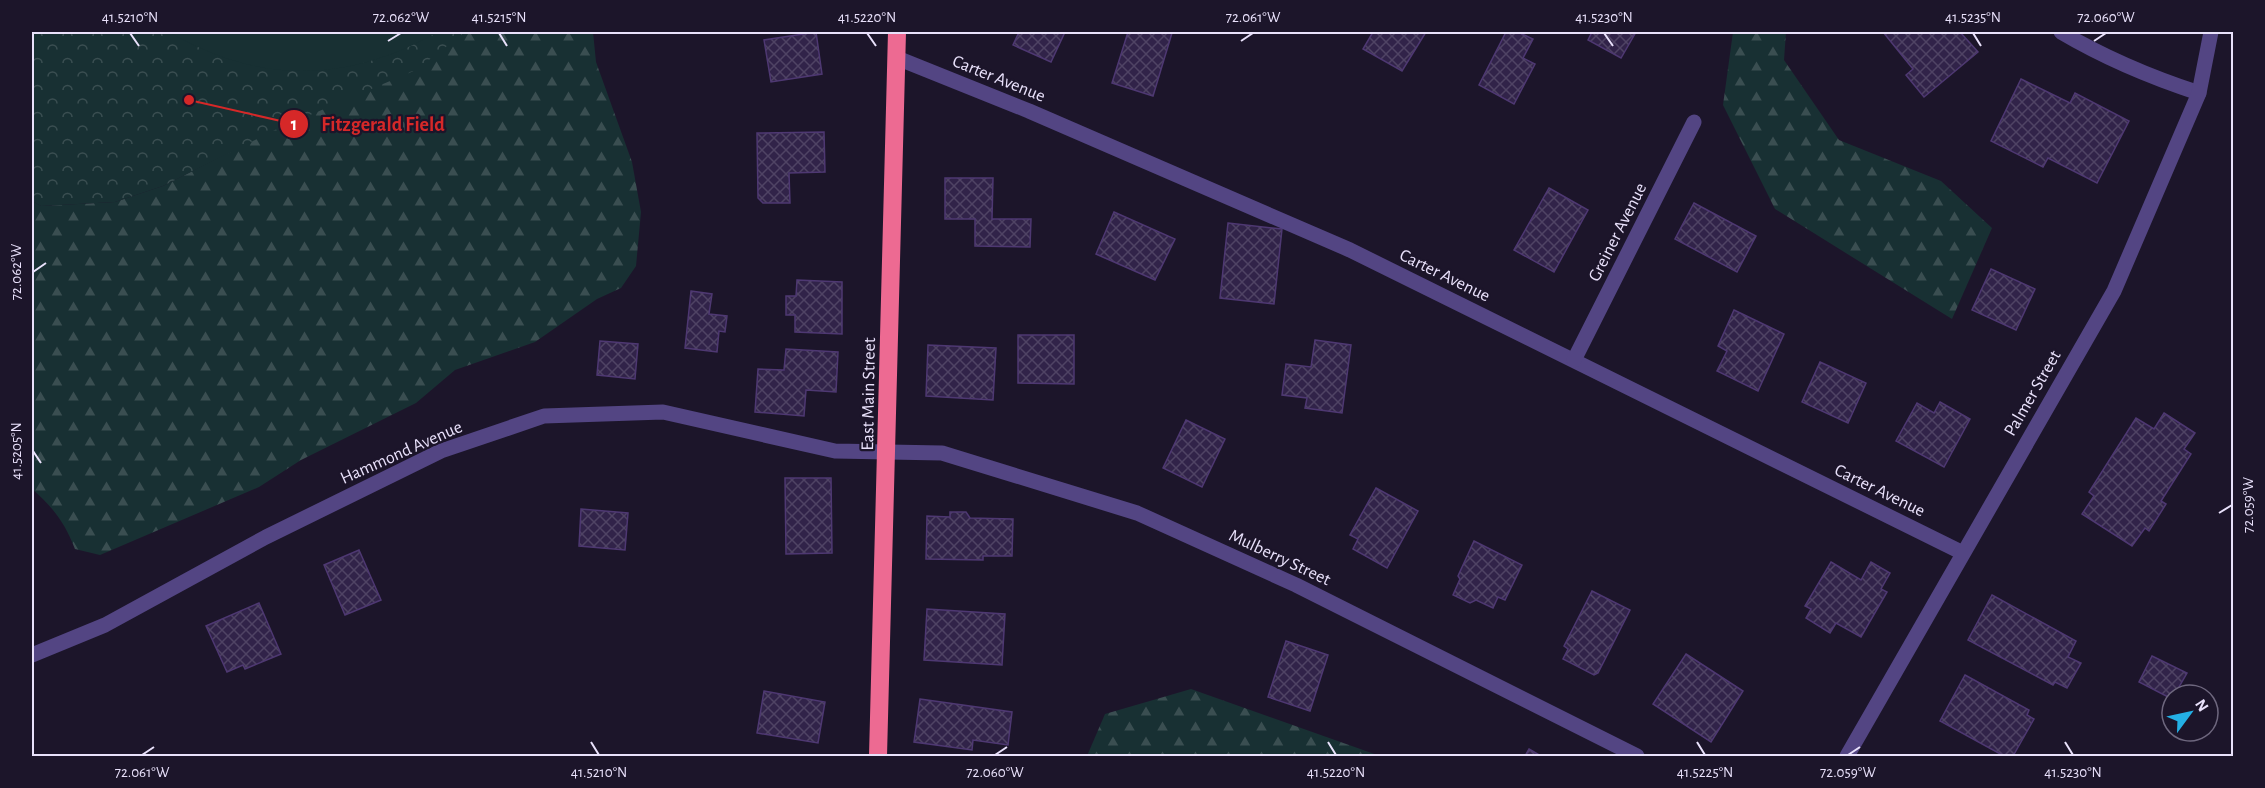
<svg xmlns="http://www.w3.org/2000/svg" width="2265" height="788" font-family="'Alegreya Sans',sans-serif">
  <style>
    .forest { fill: url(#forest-firs) }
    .park { fill: url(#park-crowns) }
    .pitch { fill: #183033 }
    .building { fill: url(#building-cross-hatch); stroke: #4e3872; stroke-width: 1.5 }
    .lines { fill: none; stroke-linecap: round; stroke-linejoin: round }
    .minor { stroke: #534583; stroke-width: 15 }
    .highway { stroke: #ed6a92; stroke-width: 18 }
    .ticks { fill: none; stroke: #e9e1fb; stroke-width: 2 }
    .labels { text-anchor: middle; stroke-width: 4.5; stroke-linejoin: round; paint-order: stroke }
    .street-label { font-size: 18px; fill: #e9e1fb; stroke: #1c152a }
    .leader { fill: none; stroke: #d62828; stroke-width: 2 }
    .callout-dot { fill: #d62828; stroke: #1c152a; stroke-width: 2 }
    .mark-label { font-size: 18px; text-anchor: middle; font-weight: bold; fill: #fff }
    .callout-label { font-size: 20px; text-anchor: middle; font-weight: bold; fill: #d62828; stroke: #1c152a; stroke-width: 4.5; stroke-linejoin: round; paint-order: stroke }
    .neatline { fill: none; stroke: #e9e1fb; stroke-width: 2 }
    .ticks-label { font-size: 15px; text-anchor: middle; fill: #e9e1fb }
  </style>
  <defs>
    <pattern id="forest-firs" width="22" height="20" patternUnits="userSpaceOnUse" patternTransform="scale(1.5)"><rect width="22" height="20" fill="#183033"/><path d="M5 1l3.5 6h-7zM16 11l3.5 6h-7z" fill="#3a4e51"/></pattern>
    <pattern id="park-crowns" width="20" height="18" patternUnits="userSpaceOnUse" patternTransform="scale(1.5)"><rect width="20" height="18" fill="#183033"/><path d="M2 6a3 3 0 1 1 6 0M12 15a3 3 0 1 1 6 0" fill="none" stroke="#3a4e51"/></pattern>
    <pattern id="building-cross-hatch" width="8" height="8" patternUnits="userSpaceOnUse" patternTransform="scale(1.5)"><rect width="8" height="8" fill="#312349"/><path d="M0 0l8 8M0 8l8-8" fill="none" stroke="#4f4364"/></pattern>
  </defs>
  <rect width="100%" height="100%" fill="#1c152a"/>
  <g class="forest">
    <path d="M465 32H593L596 62 632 162 641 212 636 266 621 288 597 299 535 342 455 370 416 403 301 460 259 487 100 555 75 549C65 523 53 507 32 489V201L41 206 115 202 163 186Z"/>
    <polygon points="1733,32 1786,32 1784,60 1839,140 1941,181 1992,228 1952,319 1775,209 1723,105"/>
    <polygon points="1191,689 1380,756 1087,756 1105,714"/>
  </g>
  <polygon class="park" points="32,32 465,32 416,70 277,129 163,186 115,202 41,206 32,201"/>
  <path class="pitch" d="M169 32H438C347 83 260 85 169 32Z"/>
  <g class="building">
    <polygon points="816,32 822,74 771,82 764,40"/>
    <polygon points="1019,32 1065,32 1051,62 1013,45"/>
    <polygon points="1128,32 1172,33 1153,96 1112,83"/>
    <polygon points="1373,32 1426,32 1402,71 1363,49"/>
    <polygon points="1506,32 1518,32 1533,39 1523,58 1535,64 1514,104 1479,85"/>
    <polygon points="1592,32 1636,32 1621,58 1588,40"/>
    <polygon points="1883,32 1960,32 1978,52 1924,97 1906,75 1913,69"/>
    <polygon points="2021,79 2070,103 2075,93 2129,121 2097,183 2048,158 2043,167 1991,141"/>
    <polygon points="824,132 825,172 789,173 790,203 763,203 758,198 757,133"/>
    <polygon points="945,178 993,178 992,219 1031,219 1030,247 975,246 975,219 945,219"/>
    <polygon points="1549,188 1588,210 1554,272 1514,250"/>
    <polygon points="1694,203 1756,236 1737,272 1675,239"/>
    <polygon points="1114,212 1175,239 1155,280 1096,254"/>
    <polygon points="1228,223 1282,229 1274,304 1220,298"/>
    <polygon points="1991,269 2035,289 2016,330 1972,310"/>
    <polygon points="797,280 842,282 842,334 795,332 795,315 786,315 786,296 796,296"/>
    <polygon points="691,291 712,294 709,314 727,316 725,332 719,331 717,352 685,348"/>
    <polygon points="1734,310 1784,334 1758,391 1717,371 1727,351 1718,346"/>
    <polygon points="1018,335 1074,335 1074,384 1018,383"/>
    <polygon points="1315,340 1351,345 1342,413 1305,408 1307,398 1282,395 1286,364 1311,367"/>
    <polygon points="600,341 638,344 635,379 597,375"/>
    <polygon points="928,345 996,348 993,400 926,396"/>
    <polygon points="786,349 838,352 836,392 806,390 804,416 755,412 758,369 784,370"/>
    <polygon points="1820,362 1866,383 1848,423 1802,402"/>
    <polygon points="1940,402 1970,419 1944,467 1896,441 1917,403 1934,413"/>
    <polygon points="2164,413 2195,433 2184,449 2191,454 2161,501 2166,504 2149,531 2145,528 2132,546 2082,514 2094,496 2089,492 2136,418 2154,429"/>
    <polygon points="1186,420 1225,439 1202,487 1163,468"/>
    <polygon points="785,478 831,478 832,553 786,554"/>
    <polygon points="1376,488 1418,511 1387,568 1353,549 1358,539 1350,535"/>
    <polygon points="581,509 628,513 625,550 579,546"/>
    <polygon points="950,512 966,512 970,518 1013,519 1012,556 983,556 983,560 926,559 927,516 950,517"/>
    <polygon points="1474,541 1522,565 1505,600 1498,597 1493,608 1476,600 1470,603 1453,595 1460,579 1458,576"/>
    <polygon points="359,550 381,600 345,615 324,565"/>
    <polygon points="1831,562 1861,580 1871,562 1890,573 1881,589 1887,592 1861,637 1836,623 1830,633 1806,618 1811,609 1805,606"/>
    <polygon points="1592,591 1630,610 1598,673 1594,675 1563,659 1568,649 1564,646"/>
    <polygon points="1992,595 2076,641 2068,657 2081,663 2067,688 2055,682 2053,685 1968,640"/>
    <polygon points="259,603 281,654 245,669 243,665 227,672 206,626"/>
    <polygon points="927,609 1005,614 1002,665 924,660"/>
    <polygon points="1286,641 1328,655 1310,711 1268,697"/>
    <polygon points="1686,654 1743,691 1711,742 1653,704"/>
    <polygon points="2152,656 2187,673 2172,699 2139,682"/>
    <polygon points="1965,675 2029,710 2027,715 2034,719 2013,756 2004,756 1940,721"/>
    <polygon points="764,691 825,702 818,743 757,733"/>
    <polygon points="920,699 1012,712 1008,745 973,740 972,750 914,742"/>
    <polygon points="1529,749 1541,756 1525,756"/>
  </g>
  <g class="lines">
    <g class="minor">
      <path d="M2061 32C2105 58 2150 77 2199 93"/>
      <polyline points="897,58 1029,111 1350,250 1963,553"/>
      <polyline points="1574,360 1694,122"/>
      <polyline points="32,655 105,625 266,537 441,451 544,416 663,412 835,451 942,453 1137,513 1296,585 1637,756"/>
      <polyline points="1847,756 2114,291 2199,93 2211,32"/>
    </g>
    <polyline class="highway" points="878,756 897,32"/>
  </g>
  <path class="ticks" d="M130 33 139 46M499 33 507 46M867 33 876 46M1604 33 1613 46M1973 33 1981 46M388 41 401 33M1241 41 1253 33M2094 41 2106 33M33 272 46 263M33 451 41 463M2219 513 2232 505M591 742 599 755M1328 742 1336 755M1697 742 1705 755M2065 742 2073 755M142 755 154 747M995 755 1007 747M1848 755 1860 747"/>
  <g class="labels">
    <g class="street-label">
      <text transform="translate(999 78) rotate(22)" y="6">Carter Avenue</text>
      <text transform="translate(1617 232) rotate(-63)" y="6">Greiner Avenue</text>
      <text transform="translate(1445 275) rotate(26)" y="6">Carter Avenue</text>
      <text transform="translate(2032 393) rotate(-60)" y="6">Palmer Street</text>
      <text transform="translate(868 394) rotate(-89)" y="6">East Main Street</text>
      <text transform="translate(401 452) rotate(-24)" y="6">Hammond Avenue</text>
      <text transform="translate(1880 490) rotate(26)" y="6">Carter Avenue</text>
      <text transform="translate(1280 557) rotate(25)" y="6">Mulberry Street</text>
    </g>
  </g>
  <path class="leader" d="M189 100L294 124"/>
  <g class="callout-dot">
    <circle cx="189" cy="100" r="6"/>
    <circle cx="294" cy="124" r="15"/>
  </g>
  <g class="mark-label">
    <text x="294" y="130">1</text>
  </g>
  <g class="callout-label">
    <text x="383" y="131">Fitzgerald Field</text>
  </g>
  <rect width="2265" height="788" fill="none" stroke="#1c152a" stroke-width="66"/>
  <g transform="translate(2190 713) rotate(57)"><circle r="28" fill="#1c152a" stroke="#6e677e" stroke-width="1.5"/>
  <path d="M0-4.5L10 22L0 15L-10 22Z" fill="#24b0e5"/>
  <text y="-9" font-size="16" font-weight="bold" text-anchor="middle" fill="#e9e1fb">N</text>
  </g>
  <rect x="33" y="33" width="2199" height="722" class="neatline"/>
  <g class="ticks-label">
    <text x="130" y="22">41.5210°N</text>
    <text x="401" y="22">72.062°W</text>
    <text x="499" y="22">41.5215°N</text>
    <text x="867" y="22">41.5220°N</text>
    <text x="1253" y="22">72.061°W</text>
    <text x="1604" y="22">41.5230°N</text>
    <text x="1973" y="22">41.5235°N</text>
    <text x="2106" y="22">72.060°W</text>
    <text transform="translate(16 272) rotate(-90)" y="5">72.062°W</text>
    <text transform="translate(16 451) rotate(-90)" y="5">41.5205°N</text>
    <text transform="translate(2248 505) rotate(-90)" y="5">72.059°W</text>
    <text x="142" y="777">72.061°W</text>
    <text x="599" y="777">41.5210°N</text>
    <text x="995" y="777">72.060°W</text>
    <text x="1336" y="777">41.5220°N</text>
    <text x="1705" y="777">41.5225°N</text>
    <text x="1848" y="777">72.059°W</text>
    <text x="2073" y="777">41.5230°N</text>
  </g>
</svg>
